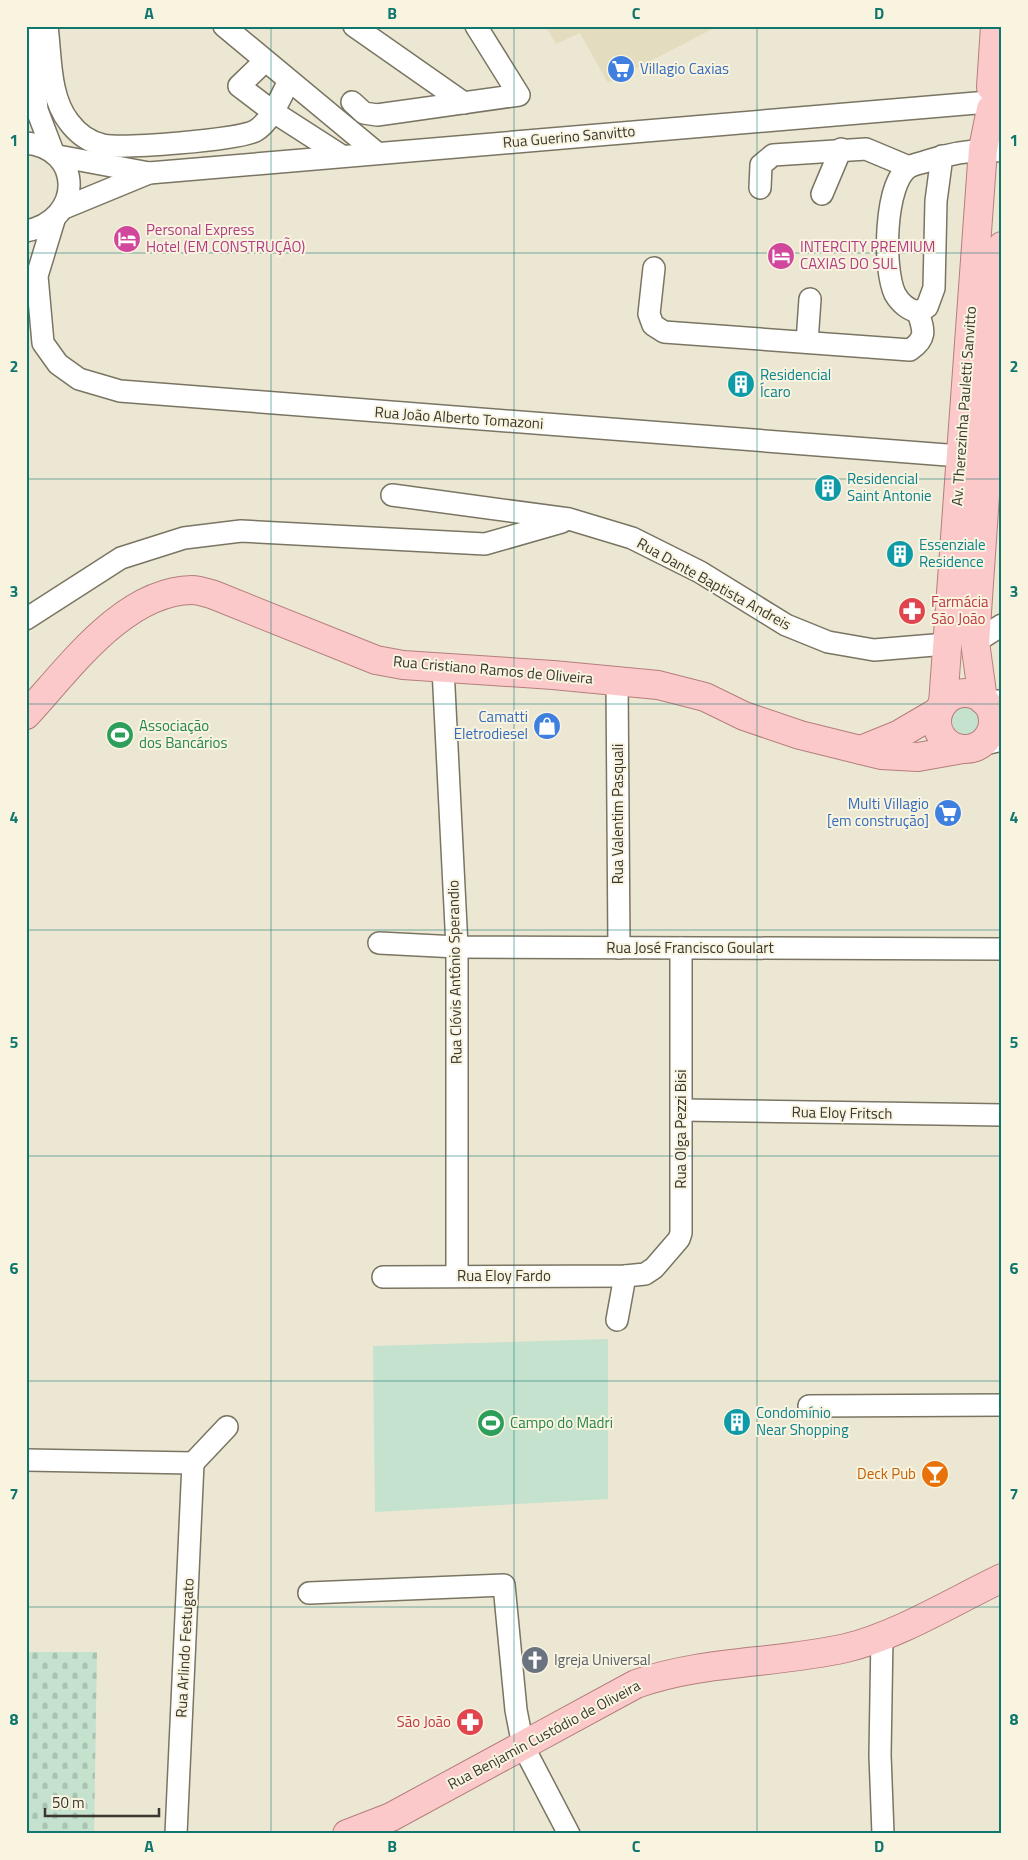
<svg xmlns="http://www.w3.org/2000/svg" width="1028" height="1860" font-family="'Titillium Web',sans-serif">
  <style>
    .built { fill: #e3dcbf }
    .grass { fill: #c4e2ce }
    .cemetery { fill: url(#cemetery-stones) }
    .lines { fill: none; stroke-linecap: round; stroke-linejoin: round }
    .minor-casing { stroke: #7a7562; stroke-width: 24 }
    .major-casing { stroke: #b57e7d; stroke-width: 30 }
    .minor { stroke: #fff; stroke-width: 21 }
    .major { stroke: #fbc9ca; stroke-width: 28 }
    .grid { fill: none; stroke: #0f766e; stroke-width: 1; stroke-opacity: 0.55 }
    .labels { text-anchor: middle; stroke-width: 4; stroke-linejoin: round; paint-order: stroke }
    .shop-label { font-size: 15px; fill: #366cbe; stroke: #f9f4df; text-anchor: end }
    .street-label { font-size: 15px; fill: #39372f; stroke: #f9f4df }
    .hotel-label { font-size: 15px; fill: #b23c85; stroke: #f9f4df; text-anchor: start }
    .culture-label { font-size: 15px; fill: #0d838f; stroke: #f9f4df; text-anchor: start }
    .health-label { font-size: 15px; fill: #be3a42; stroke: #f9f4df; text-anchor: start }
    .leisure-label { font-size: 15px; fill: #27864d; stroke: #f9f4df; text-anchor: start }
    .food-label { font-size: 15px; fill: #c56008; stroke: #f9f4df; text-anchor: end }
    .worship-label { font-size: 15px; fill: #5b616d; stroke: #f9f4df; text-anchor: start }
    .neatline { fill: none; stroke: #0f766e; stroke-width: 2 }
    .grid-label { font-size: 16px; text-anchor: middle; font-weight: bold; fill: #0f766e }
  </style>
  <defs>
    <pattern id="cemetery-stones" width="16" height="16" patternUnits="userSpaceOnUse" patternTransform="scale(1.25)"><rect width="16" height="16" fill="#c4e2ce"/><path d="M2 7V4a2 2 0 0 1 4 0v3zM10 15v-3a2 2 0 0 1 4 0v3z" fill="#a9c2b1"/></pattern>
  </defs>
  <rect width="100%" height="100%" fill="#ece7d2"/>
  <polygon class="built" points="546,26 718,26 608,83 580,33 556,44"/>
  <g class="grass">
    <circle cx="968" cy="719" r="16"/>
    <polygon points="608,1339 608,1499 375,1512 373,1346"/>
  </g>
  <polygon class="cemetery" points="28,1652 97,1652 94,1834 34,1834 26,1831"/>
  <g class="lines">
    <g class="minor-casing">
      <g id="minor">
        <polyline points="30,26 37,110 53,152"/>
        <path d="M47 26C51 57 49 97 69 122 78 134 89 142 103 145 124 149 237 140 255 131 271 122 281 96 289 81"/>
        <polyline points="224,26 377,153"/>
        <polyline points="354,26 464,103"/>
        <polyline points="265,61 239,86 272,111 342,156"/>
        <polyline points="352,102 364,113 377,115 519,95 476,26"/>
        <path d="M26 143C83 148 84 220 26 231"/>
        <polyline points="58,156 149,173"/>
        <path d="M942 156 936 201 934 288 927 307 918 312C909 310 900 303 895 294 883 269 884 183 909 167 914 164 922 163 927 161 952 153 976 148 1002 151"/>
        <polyline points="760,188 761,165 773,155 866,149 909,167"/>
        <polyline points="822,194 841,149"/>
        <polyline points="64,208 149,173 988,102"/>
        <polyline points="54,220 37,276 43,343 58,364 79,379 120,391 960,456"/>
        <path d="M654 268 649 314 653 325 664 332 910 350C927 338 924 331 918 312"/>
        <polyline points="807,342 810,299"/>
        <polyline points="392,495 569,519 632,538 700,572 786,625 828,642 874,650 946,644"/>
        <polyline points="26,619 121,558 184,538 241,531 485,544 562,522"/>
        <polyline points="975,642 1002,625"/>
        <polyline points="443,668 457,947 457,1276"/>
        <polyline points="617,680 619,948"/>
        <polyline points="985,701 1002,701"/>
        <polyline points="980,745 1002,740"/>
        <polyline points="379,943 457,947 1002,949"/>
        <polyline points="682,1110 1002,1115"/>
        <polyline points="383,1277 625,1276 645,1274 654,1268 679,1239 681,1233 681,948"/>
        <polyline points="617,1320 625,1276"/>
        <polyline points="809,1406 1002,1405"/>
        <polyline points="26,1460 193,1463 227,1427"/>
        <polyline points="309,1593 504,1585 516,1710 523,1746 569,1834"/>
        <polyline points="882,1636 880,1755 883,1834"/>
        <polyline points="176,1834 193,1463"/>
      </g>
    </g>
    <g class="major-casing">
      <g id="major">
        <polyline points="991,87 995,26"/>
        <circle cx="965" cy="721" r="28"/>
        <polyline points="983,700 975,642 1002,246"/>
        <polyline points="943,704 983,149 991,109"/>
        <path d="M26 715C68 670 123 591 192 590 199 590 207 593 214 595L376 660 403 665 553 675 658 685 705 697 744 716 800 735 881 755 918 757 963 749"/>
        <polyline points="861,750 898,735 939,711"/>
        <path d="M347 1834 391 1817 636 1684C703 1660 776 1664 846 1648 897 1636 954 1601 1002 1578"/>
      </g>
    </g>
    <use href="#minor" class="minor"/>
    <use href="#major" class="major"/>
  </g>
  <path class="grid" d="M271 26V1834M514 26V1834M757 26V1834M26 253H1002M26 479H1002M26 704H1002M26 930H1002M26 1156H1002M26 1381H1002M26 1607H1002"/>
  <defs>
    <g id="supermarket-disc" transform="scale(1.4375)"><circle r="9.5" fill="#3f7fe0" stroke="#f9f4df"/><path d="M-6-5.5h2.5l.6 2H6L4.5 2H-2.5L-4.4-4H-6ZM-1.5 3.2a1.3 1.3 0 1 0 .1 0ZM3 3.2a1.3 1.3 0 1 0 .1 0Z" fill="#fff"/></g>
    <g id="hotel-disc" transform="scale(1.4375)"><circle r="9.5" fill="#d1479c" stroke="#f9f4df"/><path d="M-6-4.5h1.5V1H6V5H4.5V3h-9V5H-6ZM-4 0a1.8 1.8 0 1 1 3.6 0ZM.5 0V-2.5h3Q6-2.5 6 0Z" fill="#fff"/></g>
    <g id="building-disc" transform="scale(1.4375)"><circle r="9.5" fill="#0f9aa8" stroke="#f9f4df"/><path d="M-4-6H4V6H1V3H-1V6H-4ZM-2.5-4.3h1.7v1.8h-1.7ZM.8-4.3h1.7v1.8H.8ZM-2.5-1h1.7V.8h-1.7ZM.8-1h1.7V.8H.8Z" fill="#fff"/></g>
    <g id="pharmacy-disc" transform="scale(1.4375)"><circle r="9.5" fill="#e0444e" stroke="#f9f4df"/><path d="M-2-6h4v4h4v4h-4v4h-4v-4h-4v-4h4Z" fill="#fff"/></g>
    <g id="shop-disc" transform="scale(1.4375)"><circle r="9.5" fill="#3f7fe0" stroke="#f9f4df"/><path d="M-5-2.5h2.3a2.7 3.5 0 0 1 5.4 0H5L5.5 6h-11ZM-1.5-2.5h3a1.5 2.3 0 0 0-3 0Z" fill="#fff"/></g>
    <g id="stadium-disc" transform="scale(1.4375)"><circle r="9.5" fill="#2e9e5b" stroke="#f9f4df"/><path d="M0-5a6.5 5 0 1 0 0 10a6.5 5 0 1 0 0-10ZM-3.5-1.8h7v3.6h-7Z" fill="#fff"/></g>
    <g id="bar-disc" transform="scale(1.4375)"><circle r="9.5" fill="#e8710a" stroke="#f9f4df"/><path d="M-6-5H6L.8 .8V4.5H3.5V6h-7V4.5H-.8V.8Z" fill="#fff"/></g>
    <g id="church-disc" transform="scale(1.4375)"><circle r="9.5" fill="#6b7280" stroke="#f9f4df"/><path d="M-1.2-6h2.4v3.5h3.3v2.4h-3.3V6h-2.4V-.1h-3.3v-2.4h3.3Z" fill="#fff"/></g>
  </defs>
  <g fill-rule="evenodd">
    <use href="#supermarket-disc" x="621" y="69"/>
    <use href="#hotel-disc" x="127" y="239"/>
    <use href="#hotel-disc" x="781" y="256"/>
    <use href="#building-disc" x="741" y="384"/>
    <use href="#building-disc" x="828" y="488"/>
    <use href="#building-disc" x="900" y="554"/>
    <use href="#pharmacy-disc" x="912" y="611"/>
    <use href="#shop-disc" x="547" y="726"/>
    <use href="#stadium-disc" x="120" y="735"/>
    <use href="#supermarket-disc" x="948" y="813"/>
    <use href="#building-disc" x="737" y="1422"/>
    <use href="#stadium-disc" x="491" y="1423"/>
    <use href="#bar-disc" x="935" y="1474"/>
    <use href="#church-disc" x="535" y="1660"/>
    <use href="#pharmacy-disc" x="470" y="1722"/>
  </g>
  <g class="labels">
    <g class="shop-label">
      <text x="640" y="74" text-anchor="start">Villagio Caxias</text>
      <text x="528" y="722">Camatti<tspan x="528" dy="17">Eletrodiesel</tspan></text>
      <text x="929" y="809">Multi Villagio<tspan x="929" dy="17">[em construção]</tspan></text>
    </g>
    <g class="street-label">
      <text transform="translate(569 137) rotate(-5)" y="5">Rua Guerino Sanvitto</text>
      <text transform="translate(964 406) rotate(-86)" y="5">Av. Therezinha Pauletti Sanvitto</text>
      <text transform="translate(459 418) rotate(4)" y="5">Rua João Alberto Tomazoni</text>
      <text transform="translate(714 584) rotate(29)" y="5">Rua Dante Baptista Andreis</text>
      <text transform="translate(493 670) rotate(5)" y="5">Rua Cristiano Ramos de Oliveira</text>
      <text transform="translate(618 814) rotate(-90)" y="5">Rua Valentim Pasquali</text>
      <text x="690" y="953">Rua José Francisco Goulart</text>
      <text transform="translate(455 972) rotate(-91)" y="5">Rua Clóvis Antônio Sperandio</text>
      <text transform="translate(842 1113) rotate(1)" y="5">Rua Eloy Fritsch</text>
      <text transform="translate(681 1129) rotate(-90)" y="5">Rua Olga Pezzi Bisi</text>
      <text x="504" y="1281">Rua Eloy Fardo</text>
      <text transform="translate(185 1648) rotate(-87)" y="5">Rua Arlindo Festugato</text>
      <text transform="translate(544 1735) rotate(-28)" y="5">Rua Benjamin Custódio de Oliveira</text>
    </g>
    <g class="hotel-label">
      <text x="146" y="235">Personal Express<tspan x="146" dy="17">Hotel (EM CONSTRUÇÃO)</tspan></text>
      <text x="800" y="252">INTERCITY PREMIUM<tspan x="800" dy="17">CAXIAS DO SUL</tspan></text>
    </g>
    <g class="culture-label">
      <text x="760" y="380">Residencial<tspan x="760" dy="17">Ícaro</tspan></text>
      <text x="847" y="484">Residencial<tspan x="847" dy="17">Saint Antonie</tspan></text>
      <text x="919" y="550">Essenziale<tspan x="919" dy="17">Residence</tspan></text>
      <text x="756" y="1418">Condomínio<tspan x="756" dy="17">Near Shopping</tspan></text>
    </g>
    <g class="health-label">
      <text x="931" y="607">Farmácia<tspan x="931" dy="17">São João</tspan></text>
      <text x="451" y="1727" text-anchor="end">São João</text>
    </g>
    <g class="leisure-label">
      <text x="139" y="731">Associação<tspan x="139" dy="17">dos Bancários</tspan></text>
      <text x="510" y="1428">Campo do Madri</text>
    </g>
    <g class="food-label">
      <text x="916" y="1479">Deck Pub</text>
    </g>
    <g class="worship-label">
      <text x="554" y="1665">Igreja Universal</text>
    </g>
  </g>
  <rect width="1028" height="1860" fill="none" stroke="#f9f4df" stroke-width="55"/>
  <path d="M45 1808v8h114v-8" fill="none" stroke="#39372f" stroke-width="2.5"/>
  <text x="52" y="1808" font-size="15" fill="#39372f" stroke="#f9f4df" stroke-width="4" paint-order="stroke">50 m</text>
  <rect x="28" y="28" width="972" height="1804" class="neatline"/>
  <g class="grid-label">
    <text x="149" y="19">A</text>
    <text x="392" y="19">B</text>
    <text x="636" y="19">C</text>
    <text x="879" y="19">D</text>
    <text x="14" y="146">1</text>
    <text x="1014" y="146">1</text>
    <text x="14" y="372">2</text>
    <text x="1014" y="372">2</text>
    <text x="14" y="597">3</text>
    <text x="1014" y="597">3</text>
    <text x="14" y="823">4</text>
    <text x="1014" y="823">4</text>
    <text x="14" y="1048">5</text>
    <text x="1014" y="1048">5</text>
    <text x="14" y="1274">6</text>
    <text x="1014" y="1274">6</text>
    <text x="14" y="1500">7</text>
    <text x="1014" y="1500">7</text>
    <text x="14" y="1725">8</text>
    <text x="1014" y="1725">8</text>
    <text x="149" y="1852">A</text>
    <text x="392" y="1852">B</text>
    <text x="636" y="1852">C</text>
    <text x="879" y="1852">D</text>
  </g>
</svg>
